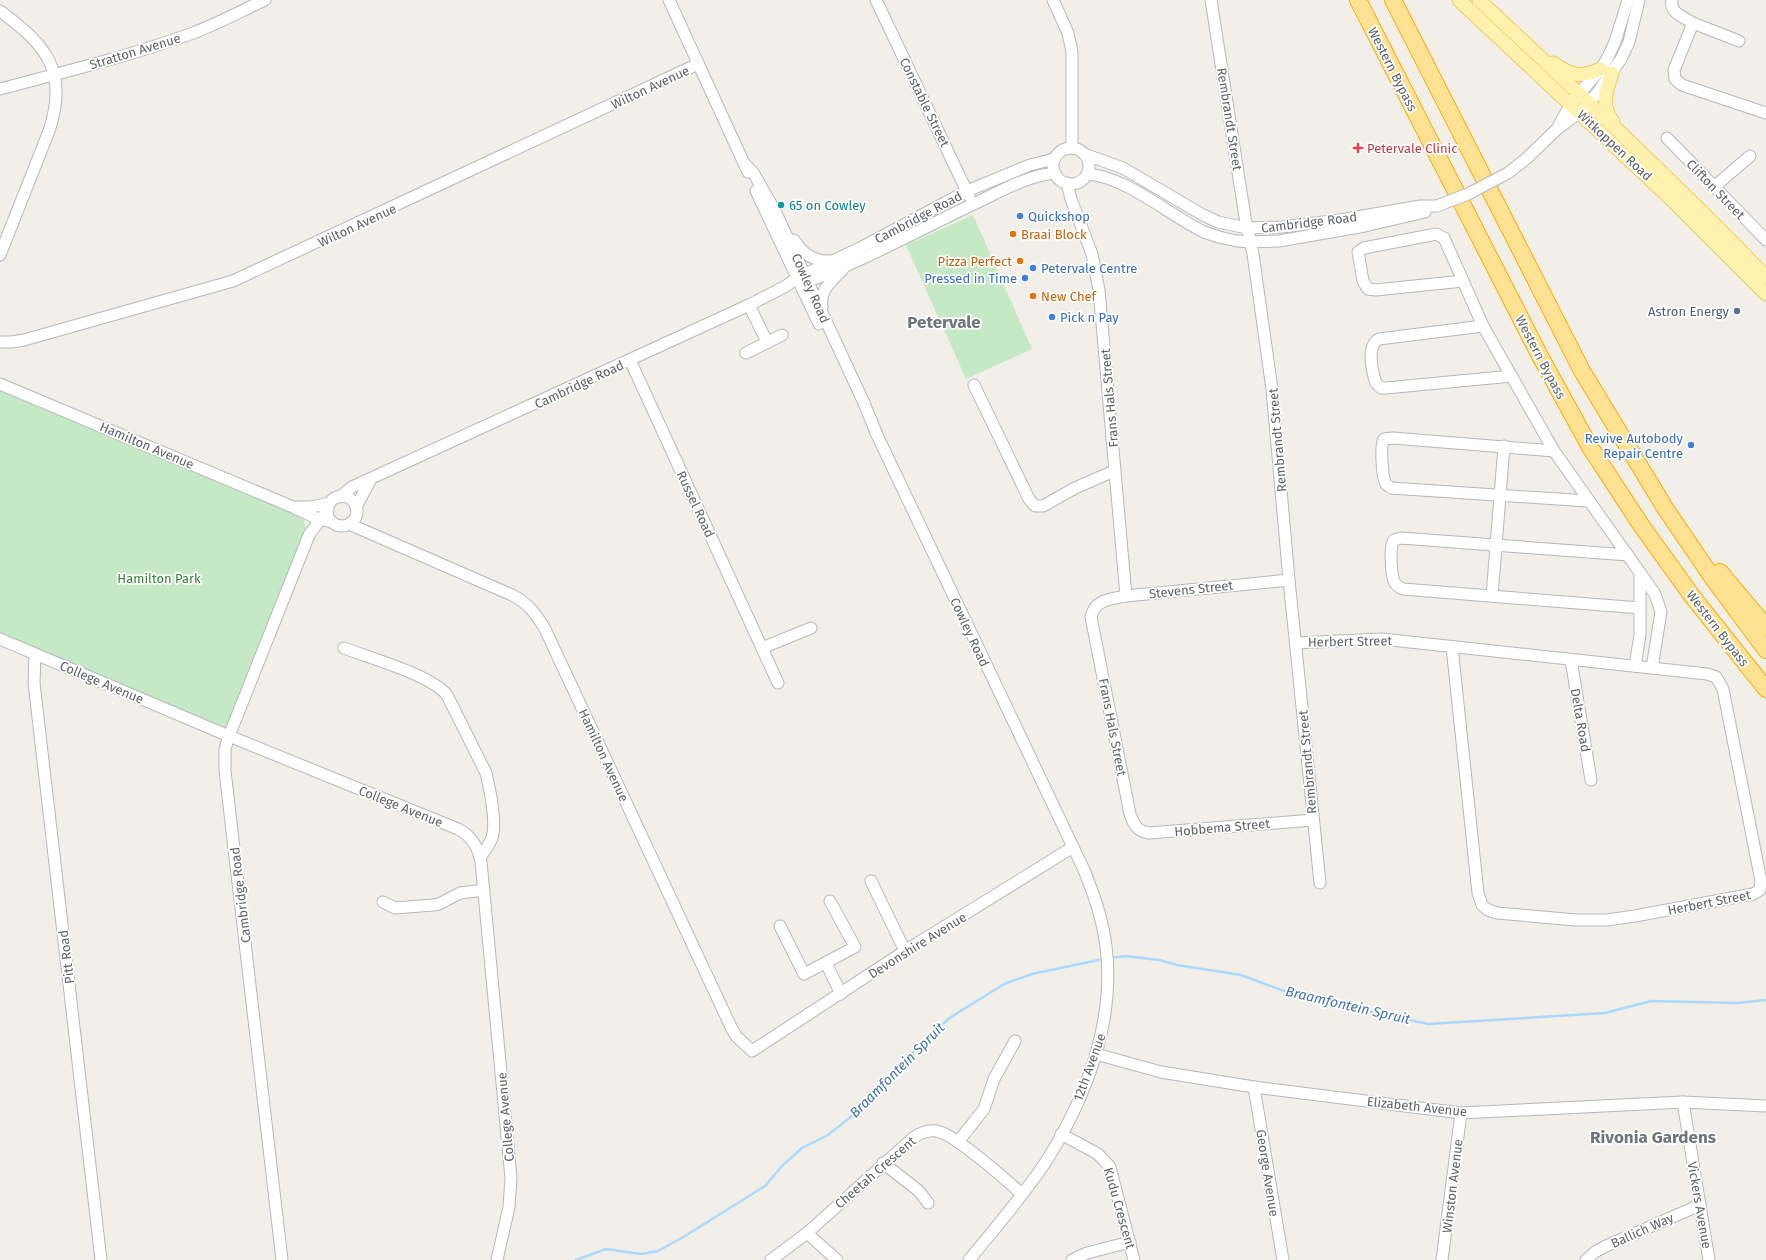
<svg xmlns="http://www.w3.org/2000/svg" width="1766" height="1260" font-family="'Fira Sans',sans-serif">
  <style>
    .green { fill: #c5e8c5 }
    .lines { fill: none; stroke-linecap: round; stroke-linejoin: round }
    .stream { stroke: #aadaff; stroke-width: 2.5 }
    .minor-casing { stroke: #b5b8bc; stroke-width: 13 }
    .major-casing { stroke: #f2c960; stroke-width: 15 }
    .highway-casing { stroke: #f9ab00; stroke-width: 18 }
    .minor { stroke: #fff; stroke-width: 11 }
    .major { stroke: #fff2af; stroke-width: 13 }
    .highway { stroke: #fde293; stroke-width: 16 }
    .minor-bridge-casing { stroke: #b5b8bc; stroke-width: 13; stroke-linecap: butt }
    .minor-bridge { stroke: #fff; stroke-width: 11 }
    .health-dot { fill: #e0444e; stroke: #fff; stroke-width: 1.5 }
    .culture-dot { fill: #0f9aa8; stroke: #fff; stroke-width: 1.5 }
    .shop-dot { fill: #3f7fe0; stroke: #fff; stroke-width: 1.5 }
    .food-dot { fill: #e8710a; stroke: #fff; stroke-width: 1.5 }
    .service-dot { fill: #5c6f8a; stroke: #fff; stroke-width: 1.5 }
    .labels { text-anchor: middle; stroke-width: 3.5; stroke-linejoin: round; paint-order: stroke }
    .street-label { font-size: 13px; fill: #5f6368; stroke: #fff }
    .health-label { font-size: 13px; fill: #be3a42; stroke: #fff; text-anchor: start }
    .culture-label { font-size: 13px; fill: #0d838f; stroke: #fff; text-anchor: start }
    .shop-label { font-size: 13px; fill: #366cbe; stroke: #fff; text-anchor: start }
    .food-label { font-size: 13px; fill: #c56008; stroke: #fff; text-anchor: start }
    .service-label { font-size: 13px; fill: #4e5e75; stroke: #fff; text-anchor: end }
    .park-label { font-size: 13px; fill: #348238; stroke: #fff }
    .water-label { font-size: 14px; font-style: italic; fill: #4174aa; stroke: #fff }
    .district-label { font-size: 17px; font-weight: bold; fill: #70757a; stroke: #fff }
  </style>
  <rect width="100%" height="100%" fill="#f1efe8"/>
  <g class="green">
    <polygon points="973,215 1032,349 966,379 906,245"/>
    <path d="M0 390 296 511C302 517 305 521 306 530L229 733 0 634Z"/>
  </g>
  <g class="lines">
    <g class="stream">
      <polyline points="1110,958 1125,956 1159,960 1177,965 1241,975 1295,995 1428,1024 1605,1013 1651,1001 1737,1003 1766,1000"/>
      <polyline points="576,1260 606,1249 641,1254 658,1251 685,1236 765,1186 782,1166 802,1148 828,1135 853,1115 932,1033 951,1017 1004,984 1032,974 1103,959"/>
    </g>
    <g class="minor-casing">
      <g id="minor">
        <polyline points="669,0 748,172"/>
        <polyline points="876,0 969,196"/>
        <polyline points="1053,0 1068,33 1072,52 1072,148"/>
        <polyline points="1211,0 1245,217 1253,254 1272,389 1289,580 1320,883"/>
        <path d="M1672 0C1669 13 1684 17 1693 23L1674 70 1675 79 1682 85 1766 113"/>
        <path d="M0 11C46 45 69 71 49 131L0 255"/>
        <polyline points="1693,23 1739,41"/>
        <path d="M0 89C64 72 130 56 193 33 217 24 241 11 265 0"/>
        <polyline points="1558,127 1571,103 1601,69 1608,57 1615,42 1628,0"/>
        <polyline points="1667,138 1766,240"/>
        <circle cx="1071" cy="166" r="18"/>
        <polyline points="1084,154 1123,168 1203,215 1218,222 1247,228 1282,227 1340,220 1420,206 1437,206"/>
        <path d="M746 165 754 174 775 211 864 403 877 435 1084 870C1090 885 1096 900 1100 916 1123 1000 1092 1088 1047 1160 1024 1195 996 1227 969 1260"/>
        <polyline points="1508,173 1527,158 1557,129 1580,112 1598,92 1621,59 1629,42 1639,0"/>
        <path d="M1087 174C1125 176 1169 215 1204 232L1219 237 1237 241 1250 242 1279 241 1365 226 1425 212"/>
        <polyline points="1067,183 1071,199 1092,254 1099,290 1126,596"/>
        <polyline points="1714,187 1750,156"/>
        <polyline points="756,191 819,324"/>
        <path d="M794 240C803 254 814 262 831 261"/>
        <polyline points="1463,281 1376,290 1368,289 1363,281 1358,252 1364,248 1431,235 1436,234 1444,238 1483,326 1554,451 1655,594 1661,612 1652,668"/>
        <path d="M801 284C862 262 920 229 978 202 1003 190 1027 176 1055 173"/>
        <polyline points="749,305 767,342"/>
        <path d="M822 307C819 290 832 281 843 269"/>
        <path d="M1483 326 1379 339C1366 346 1372 371 1376 383L1381 388H1386L1512 376"/>
        <polyline points="0,342 12,342 24,340 233,281 698,64"/>
        <polyline points="746,353 782,335"/>
        <polyline points="630,360 778,683"/>
        <polyline points="0,384 293,507 316,518 332,522"/>
        <polyline points="974,385 1029,499 1035,506 1043,506 1075,488 1114,471"/>
        <path d="M1554 451 1393 438 1384 439C1380 445 1382 477 1386 484 1388 486 1389 486 1391 488L1588 501"/>
        <circle cx="342" cy="511" r="15"/>
        <polyline points="340,497 352,487 749,305 786,286 797,278 860,248 967,191 1030,165 1054,159"/>
        <polyline points="296,507 311,507 330,503"/>
        <polyline points="356,507 371,479"/>
        <path d="M349 524 512 595C528 603 536 614 545 629L731 1027 736 1036 752 1051 905 951 1073 847"/>
        <path d="M1628 555 1401 538 1394 540C1389 545 1391 577 1395 583 1397 586 1400 588 1403 589L1640 608"/>
        <path d="M1289 580 1126 596C1111 599 1095 599 1091 617L1130 814C1134 825 1137 831 1149 833L1313 820"/>
        <polyline points="1492,596 1504,446"/>
        <path d="M0 639 229 736 458 829C472 836 478 847 481 862L511 1178 509 1207 497 1260"/>
        <polyline points="1296,643 1382,639 1707,674 1716,677 1723,689 1761,881 1760,890 1753,894 1635,916 1607,920 1576,920 1497,913 1488,910 1482,905 1478,893 1452,647"/>
        <path d="M344 648C370 658 431 675 447 695L486 773C490 790 497 822 492 838 489 845 485 851 480 857"/>
        <polyline points="762,648 811,628"/>
        <polyline points="35,654 34,683 101,1260"/>
        <polyline points="1571,660 1591,780"/>
        <polyline points="1635,666 1640,635 1640,573"/>
        <polyline points="871,881 905,951"/>
        <polyline points="383,902 395,908 433,905 439,904 460,893 484,890"/>
        <polyline points="780,926 804,974 855,947 830,901"/>
        <polyline points="826,963 841,994"/>
        <polyline points="1096,1054 1161,1072 1254,1087 1461,1113 1683,1102 1766,1106"/>
        <polyline points="1254,1087 1283,1260"/>
        <polyline points="1683,1102 1709,1260"/>
        <polyline points="1061,1134 1098,1154 1110,1167 1134,1260"/>
        <polyline points="958,1142 984,1109 994,1079 1015,1041"/>
        <polyline points="883,1163 919,1191 928,1203"/>
        <polyline points="807,1233 837,1260"/>
        <polyline points="282,1260 225,771 225,749 229,736 309,535 328,509"/>
        <path d="M771 1260 807 1233 913 1138C920 1133 927 1130 936 1131 954 1133 1006 1180 1022 1194"/>
        <polyline points="1072,1260 1087,1253 1130,1242"/>
        <polyline points="1442,1260 1461,1113"/>
        <polyline points="1586,1260 1595,1252 1606,1246 1700,1205"/>
      </g>
    </g>
    <g class="major-casing">
      <g id="major">
        <polyline points="1459,0 1671,199 1766,294"/>
        <path d="M1479 0C1576 91 1674 181 1766 277"/>
        <path d="M1553 63C1572 76 1580 78 1601 69"/>
        <path d="M1612 73C1606 93 1600 103 1613 122"/>
      </g>
    </g>
    <g class="highway-casing">
      <g id="highway">
        <polyline points="1358,0 1540,356 1590,447 1641,525 1692,596 1766,689"/>
        <polyline points="1393,0 1582,371 1665,508 1714,580 1766,650"/>
        <polyline points="1720,572 1766,627"/>
      </g>
    </g>
    <use href="#minor" class="minor"/>
    <use href="#major" class="major"/>
    <use href="#highway" class="highway"/>
    <g class="minor-bridge-casing">
      <polyline id="minor-bridge" points="1437,206 1468,194 1508,173"/>
    </g>
    <use href="#minor-bridge" class="minor-bridge"/>
  </g>
  <path class="health-dot" d="M1356 142h4v4h4v4h-4v4h-4v-4h-4v-4h4z"/>
  <circle class="culture-dot" cx="781" cy="205" r="4"/>
  <g class="shop-dot">
    <circle cx="1020" cy="216" r="4"/>
    <circle cx="1033" cy="268" r="4"/>
    <circle cx="1025" cy="278" r="4"/>
    <circle cx="1052" cy="317" r="4"/>
    <circle cx="1691" cy="445" r="4"/>
  </g>
  <g class="food-dot">
    <circle cx="1013" cy="234" r="4"/>
    <circle cx="1020" cy="261" r="4"/>
    <circle cx="1033" cy="296" r="4"/>
  </g>
  <circle class="service-dot" cx="1737" cy="311" r="4"/>
  <g class="labels">
    <g class="street-label">
      <text transform="translate(135 51) rotate(-17)" y="5">Stratton Avenue</text>
      <text transform="translate(1393 69) rotate(63)" y="5">Western Bypass</text>
      <text transform="translate(650 87) rotate(-25)" y="5">Wilton Avenue</text>
      <text transform="translate(925 102) rotate(64)" y="5">Constable Street</text>
      <text transform="translate(1230 119) rotate(81)" y="5">Rembrandt Street</text>
      <text transform="translate(1615 145) rotate(43)" y="5">Witkoppen Road</text>
      <text transform="translate(1716 189) rotate(46)" y="5">Clifton Street</text>
      <text transform="translate(918 217) rotate(-28)" y="5">Cambridge Road</text>
      <text transform="translate(1309 222) rotate(-7)" y="5">Cambridge Road</text>
      <text transform="translate(357 225) rotate(-25)" y="5">Wilton Avenue</text>
      <text transform="translate(811 288) rotate(66)" y="5">Cowley Road</text>
      <text transform="translate(1541 357) rotate(62)" y="5">Western Bypass</text>
      <text transform="translate(579 384) rotate(-25)" y="5">Cambridge Road</text>
      <text transform="translate(1109 398) rotate(-95)" y="5">Frans Hals Street</text>
      <text transform="translate(1277 440) rotate(-95)" y="5">Rembrandt Street</text>
      <text transform="translate(147 445) rotate(23)" y="5">Hamilton Avenue</text>
      <text transform="translate(696 504) rotate(65)" y="5">Russel Road</text>
      <text transform="translate(1191 589) rotate(-6)" y="5">Stevens Street</text>
      <text transform="translate(1718 628) rotate(52)" y="5">Western Bypass</text>
      <text transform="translate(970 632) rotate(65)" y="5">Cowley Road</text>
      <text transform="translate(1350 641) rotate(-1)" y="5">Herbert Street</text>
      <text transform="translate(102 682) rotate(23)" y="5">College Avenue</text>
      <text transform="translate(1581 720) rotate(80)" y="5">Delta Road</text>
      <text transform="translate(1113 727) rotate(79)" y="5">Frans Hals Street</text>
      <text transform="translate(604 755) rotate(65)" y="5">Hamilton Avenue</text>
      <text transform="translate(1307 762) rotate(-95)" y="5">Rembrandt Street</text>
      <text transform="translate(401 806) rotate(22)" y="5">College Avenue</text>
      <text transform="translate(1222 827) rotate(-5)" y="5">Hobbema Street</text>
      <text transform="translate(240 895) rotate(-97)" y="5">Cambridge Road</text>
      <text transform="translate(1709 902) rotate(-11)" y="5">Herbert Street</text>
      <text transform="translate(917 945) rotate(-32)" y="5">Devonshire Avenue</text>
      <text transform="translate(66 957) rotate(-97)" y="5">Pitt Road</text>
      <text transform="translate(1089 1067) rotate(-70)" y="5">12th Avenue</text>
      <text transform="translate(1417 1106) rotate(6)" y="5">Elizabeth Avenue</text>
      <text transform="translate(505 1117) rotate(-95)" y="5">College Avenue</text>
      <text transform="translate(875 1172) rotate(-41)" y="5">Cheetah Crescent</text>
      <text transform="translate(1268 1173) rotate(81)" y="5">George Avenue</text>
      <text transform="translate(1452 1186) rotate(-83)" y="5">Winston Avenue</text>
      <text transform="translate(1700 1205) rotate(80)" y="5">Vickers Avenue</text>
      <text transform="translate(1120 1208) rotate(74)" y="5">Kudu Crescent</text>
      <text transform="translate(1642 1230) rotate(-24)" y="5">Ballich Way</text>
    </g>
    <g class="health-label">
      <text x="1367" y="153">Petervale Clinic</text>
    </g>
    <g class="culture-label">
      <text x="789" y="210">65 on Cowley</text>
    </g>
    <g class="shop-label">
      <text x="1028" y="221">Quickshop</text>
      <text x="1041" y="273">Petervale Centre</text>
      <text x="1017" y="283" text-anchor="end">Pressed in Time</text>
      <text x="1060" y="322">Pick n Pay</text>
      <text x="1683" y="443" text-anchor="end">Revive Autobody<tspan x="1683" dy="15">Repair Centre</tspan></text>
    </g>
    <g class="food-label">
      <text x="1021" y="239">Braai Block</text>
      <text x="1012" y="266" text-anchor="end">Pizza Perfect</text>
      <text x="1041" y="301">New Chef</text>
    </g>
    <g class="service-label">
      <text x="1729" y="316">Astron Energy</text>
    </g>
    <g class="park-label">
      <text x="159" y="583">Hamilton Park</text>
    </g>
    <g class="water-label">
      <text transform="translate(1348 1005) rotate(13)" y="5">Braamfontein Spruit</text>
      <text transform="translate(897 1070) rotate(-45)" y="5">Braamfontein Spruit</text>
    </g>
    <g class="district-label">
      <text x="944" y="328">Petervale</text>
      <text x="1653" y="1143">Rivonia Gardens</text>
    </g>
  </g>
</svg>
